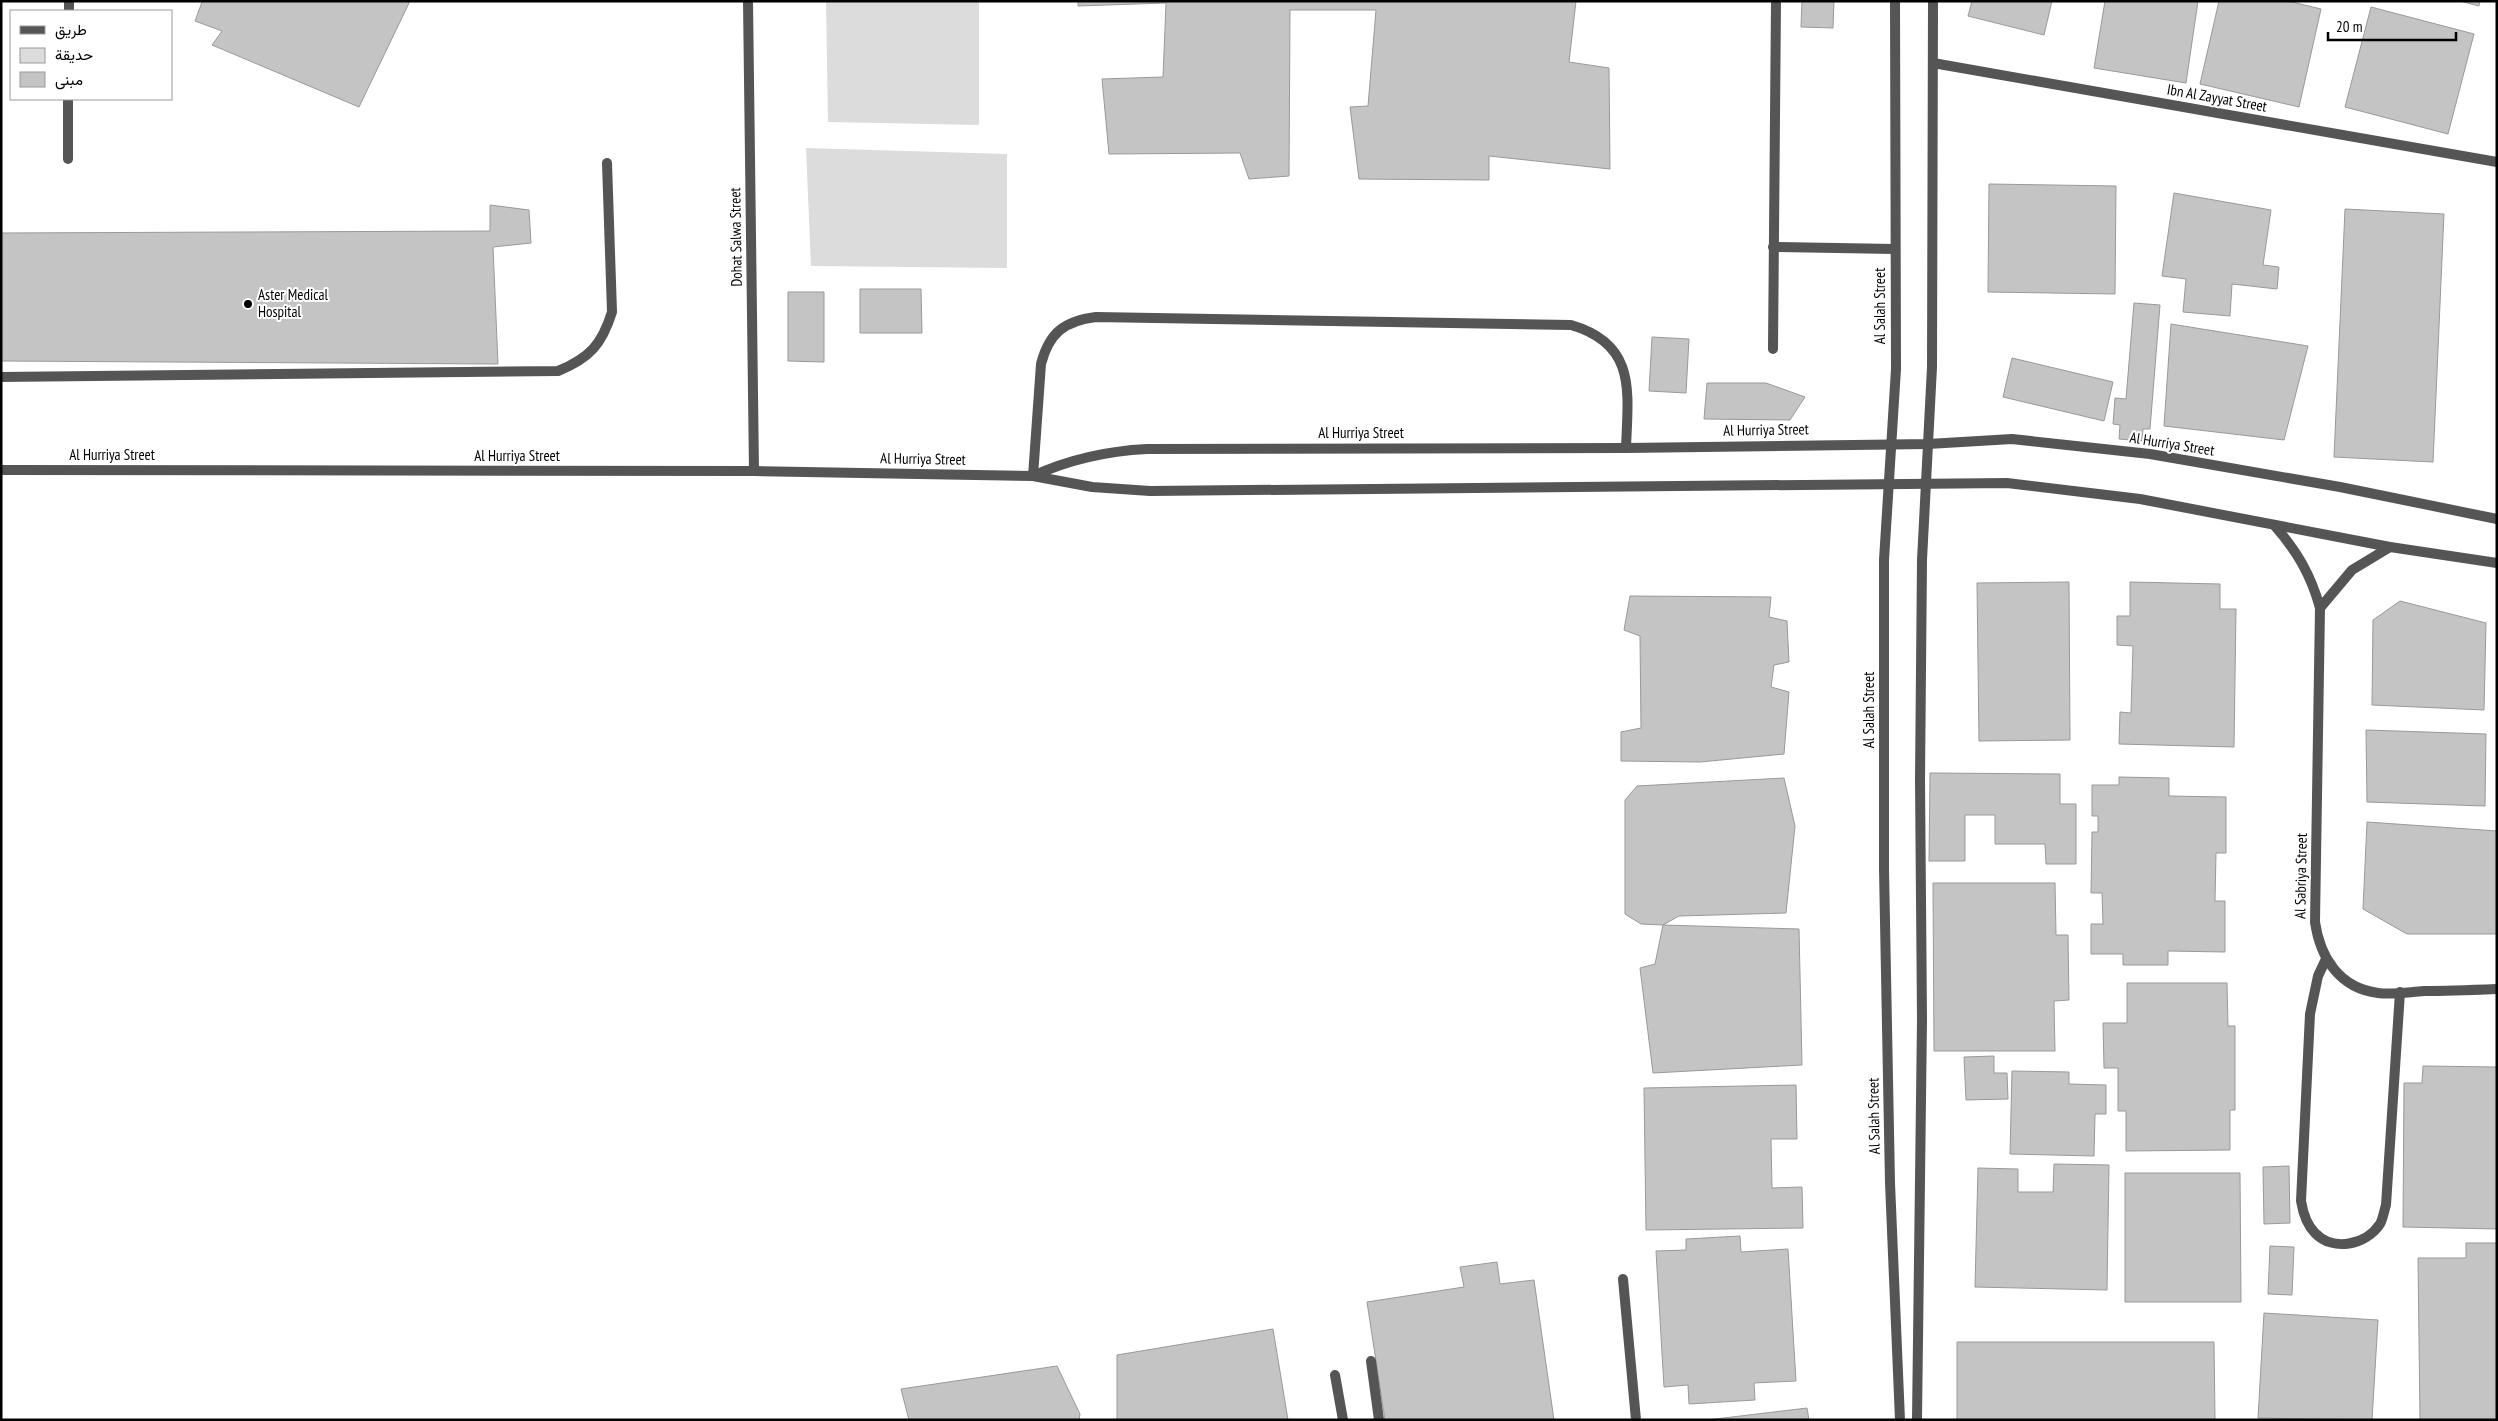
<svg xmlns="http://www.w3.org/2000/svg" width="2498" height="1421" font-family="'PT Sans Narrow',Vazirmatn,sans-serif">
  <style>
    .green { fill: #dcdcdc }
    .building { fill: #c4c4c4; stroke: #999 }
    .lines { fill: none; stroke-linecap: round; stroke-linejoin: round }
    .lane { stroke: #555; stroke-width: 10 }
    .street { stroke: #555; stroke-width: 10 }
    .poi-dot { fill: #000; stroke: #fff; stroke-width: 2 }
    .labels { text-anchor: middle; stroke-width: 4; stroke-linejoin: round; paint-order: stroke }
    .street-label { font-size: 15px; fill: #000; stroke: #fff }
    .poi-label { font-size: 15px; fill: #000; stroke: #fff; text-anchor: start }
  </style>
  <rect width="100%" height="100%" fill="#fff"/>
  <g class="green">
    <polygon points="826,1 979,1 979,125 828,122"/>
    <polygon points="806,148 1007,154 1007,268 811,266"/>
  </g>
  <g class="building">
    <polygon points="201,1 410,1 359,107 212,45 222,31 195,21 202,2"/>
    <polygon points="1078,1 1576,1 1569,62 1609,68 1610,169 1489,156 1489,180 1359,179 1350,107 1368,106 1376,10 1290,10 1289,176 1249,179 1240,153 1109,154 1102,79 1163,77 1166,3 1078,6"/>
    <polygon points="1802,1 1834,1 1833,28 1801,27"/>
    <polygon points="1972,1 2052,1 2044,35 1968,16"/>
    <polygon points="2105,1 2198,1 2186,83 2094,68"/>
    <polygon points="2219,1 2288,1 2321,9 2299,107 2200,84"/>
    <polygon points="2460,1 2480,1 2479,6"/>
    <polygon points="2371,7 2474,34 2448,134 2345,107"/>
    <polygon points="1989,184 2116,186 2115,294 1988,292"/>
    <polygon points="2174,193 2271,210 2263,265 2279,267 2277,289 2232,284 2230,316 2183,312 2186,279 2162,276"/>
    <polygon points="490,205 529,210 531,243 493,247 498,364 1,361 1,233 490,231"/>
    <polygon points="2345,209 2444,214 2433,462 2334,457"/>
    <polygon points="860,289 921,289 922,333 860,333"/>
    <polygon points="788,292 824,292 824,362 788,361"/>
    <polygon points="2134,303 2160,305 2150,429 2143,429 2142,441 2119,439 2120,425 2113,424 2115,398 2126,399"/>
    <polygon points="2171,324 2308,346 2284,440 2164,426"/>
    <polygon points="1652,337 1689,339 1686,393 1649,391"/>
    <polygon points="2012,358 2113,382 2104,421 2003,397"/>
    <polygon points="1707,383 1766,383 1805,397 1790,420 1704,419"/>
    <polygon points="2069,582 2070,740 1979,741 1977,583"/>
    <polygon points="2130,582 2220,584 2220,609 2236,609 2234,747 2119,744 2120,712 2131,713 2133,646 2117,645 2117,616 2130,616"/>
    <polygon points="1630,596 1771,597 1769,617 1787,621 1789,662 1774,665 1771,687 1789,692 1784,754 1700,762 1621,761 1621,732 1641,728 1640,636 1624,630"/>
    <polygon points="2400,601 2486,623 2484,710 2372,705 2373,620"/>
    <polygon points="2366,730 2486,734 2485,806 2367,802"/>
    <polygon points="1930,773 2060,774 2060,804 2076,804 2076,864 2046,864 2045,844 1995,844 1995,815 1965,815 1965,861 1929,861"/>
    <polygon points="2119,777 2169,778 2169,796 2226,797 2226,853 2216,853 2215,901 2225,901 2225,952 2168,951 2168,965 2123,965 2123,954 2091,954 2091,924 2103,924 2102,893 2091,893 2092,832 2098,832 2098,816 2092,816 2092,785 2119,785"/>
    <polygon points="1784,778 1795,826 1786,913 1679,916 1663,925 1641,924 1625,914 1625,800 1637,786"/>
    <polygon points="2367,822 2497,831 2497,934 2407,934 2363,909"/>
    <polygon points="1933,883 2055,883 2056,935 2068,935 2069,1000 2054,1001 2055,1051 1934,1051"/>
    <polygon points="1663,925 1799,929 1802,1065 1653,1073 1640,968 1655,964"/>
    <polygon points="2127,983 2227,983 2228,1026 2235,1026 2235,1110 2230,1110 2230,1150 2126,1151 2126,1111 2118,1111 2118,1068 2104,1068 2103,1023 2127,1023"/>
    <polygon points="1994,1056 1994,1073 2007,1073 2008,1099 1966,1100 1964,1057"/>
    <polygon points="2423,1066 2497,1067 2497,1229 2403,1227 2404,1083 2422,1083"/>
    <polygon points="2012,1071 2069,1072 2069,1084 2106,1085 2106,1114 2095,1114 2094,1156 2010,1154"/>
    <polygon points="1796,1085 1797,1139 1771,1139 1772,1188 1802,1187 1803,1228 1646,1230 1644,1088"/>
    <polygon points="2054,1164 2109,1165 2107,1290 1975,1287 1978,1168 2018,1169 2018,1192 2053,1192"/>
    <polygon points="2289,1166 2290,1223 2264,1224 2263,1167"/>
    <polygon points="2125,1173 2240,1173 2241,1302 2125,1302"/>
    <polygon points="1740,1236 1741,1252 1788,1249 1796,1381 1754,1383 1755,1400 1689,1404 1688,1385 1664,1387 1656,1251 1686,1250 1686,1239"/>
    <polygon points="2466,1243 2497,1243 2497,1420 2420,1420 2418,1258 2466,1258"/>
    <polygon points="2270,1246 2294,1247 2292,1295 2268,1294"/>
    <polygon points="1497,1262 1500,1284 1534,1280 1554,1420 1385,1420 1367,1302 1464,1287 1460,1267"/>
    <polygon points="2264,1313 2378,1320 2372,1420 2258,1418"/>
    <polygon points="1273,1329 1288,1420 1117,1420 1117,1355"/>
    <polygon points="1957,1342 2214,1342 2215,1420 1957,1420"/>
    <polygon points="1057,1366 1080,1414 1079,1420 909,1420 901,1389"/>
    <polygon points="1807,1408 1809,1420 1707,1420"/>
  </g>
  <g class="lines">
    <g class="lane">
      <polyline points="69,11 69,1"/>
      <polyline points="68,159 68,99"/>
      <polyline points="1773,247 1895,249"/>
      <polyline points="1773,349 1776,1"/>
      <path d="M1 377 558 371C590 358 602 344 612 312L607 163"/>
      <path d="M1033 476 1041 364C1049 333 1064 321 1096 317L1571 325C1637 344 1628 392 1626 448"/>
      <path d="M2326 959 2318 976 2310 1014 2301 1201C2303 1213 2306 1224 2315 1233 2333 1252 2366 1245 2380 1224 2383 1219 2384 1211 2386 1205L2400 992"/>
      <polyline points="1623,1279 1636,1420"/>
      <polyline points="1371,1361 1379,1420"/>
      <polyline points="1335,1375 1343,1420"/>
    </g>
    <g class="street">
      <polyline points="748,1 754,471"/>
      <polyline points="1895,1 1896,369 1884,560 1884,869 1890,1183 1900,1420"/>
      <polyline points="1933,63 2497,162"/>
      <polyline points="1,470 754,471 1033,476 1092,487 1150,491 2007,483 2140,499 2390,547 2497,563"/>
      <path d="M1033 476C1070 459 1107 451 1147 449L1626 448 1928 444 2012 439 2150 454 2340 487 2497 519"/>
      <path d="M2274 525C2297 551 2311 575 2320 608L2315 922C2320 957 2339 988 2378 993 2393 995 2409 992 2424 991 2448 991 2473 990 2497 989"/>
      <polyline points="2320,608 2352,570 2390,547"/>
      <polyline points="1917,1420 1922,1019 1920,780 1922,560 1932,367 1933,1"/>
    </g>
  </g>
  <circle class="poi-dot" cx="248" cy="304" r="5"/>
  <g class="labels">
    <g class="street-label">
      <text transform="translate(2217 98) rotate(10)" y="5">Ibn Al Zayyat Street</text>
      <text transform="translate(736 237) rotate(-91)" y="5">Dohat Salwa Street</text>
      <text transform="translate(1880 306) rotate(-90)" y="5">Al Salah Street</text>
      <text transform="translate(1766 430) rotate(-1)" y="5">Al Hurriya Street</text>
      <text x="1361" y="438">Al Hurriya Street</text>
      <text transform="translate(2172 444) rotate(9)" y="5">Al Hurriya Street</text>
      <text x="112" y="460">Al Hurriya Street</text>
      <text x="517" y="461">Al Hurriya Street</text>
      <text transform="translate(923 459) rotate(1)" y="5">Al Hurriya Street</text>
      <text transform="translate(1869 710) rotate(-90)" y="5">Al Salah Street</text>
      <text transform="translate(2301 876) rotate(-89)" y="5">Al Sabriya Street</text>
      <text transform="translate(1874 1116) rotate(-91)" y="5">Al Salah Street</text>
    </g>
    <g class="poi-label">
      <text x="258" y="300">Aster Medical<tspan x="258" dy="17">Hospital</tspan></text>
    </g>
  </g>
  <rect width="2498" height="1421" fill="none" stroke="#000000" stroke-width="5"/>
  <rect x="10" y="10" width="162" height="90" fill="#ffffff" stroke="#999999"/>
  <rect x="20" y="26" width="25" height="8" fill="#555555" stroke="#999999"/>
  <text x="55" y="35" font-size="15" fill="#000000">طريق</text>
  <rect x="20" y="48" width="25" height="15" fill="#dcdcdc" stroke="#999999"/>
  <text x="55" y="60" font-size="15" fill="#000000">حديقة</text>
  <rect x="20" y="72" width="25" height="15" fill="#c4c4c4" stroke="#999999"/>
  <text x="55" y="85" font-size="15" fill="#000000">مبنى</text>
  <path d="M2328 32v8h128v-8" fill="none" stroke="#000000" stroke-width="2.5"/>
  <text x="2336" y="32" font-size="15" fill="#000000" stroke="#ffffff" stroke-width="4" paint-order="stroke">20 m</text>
</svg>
